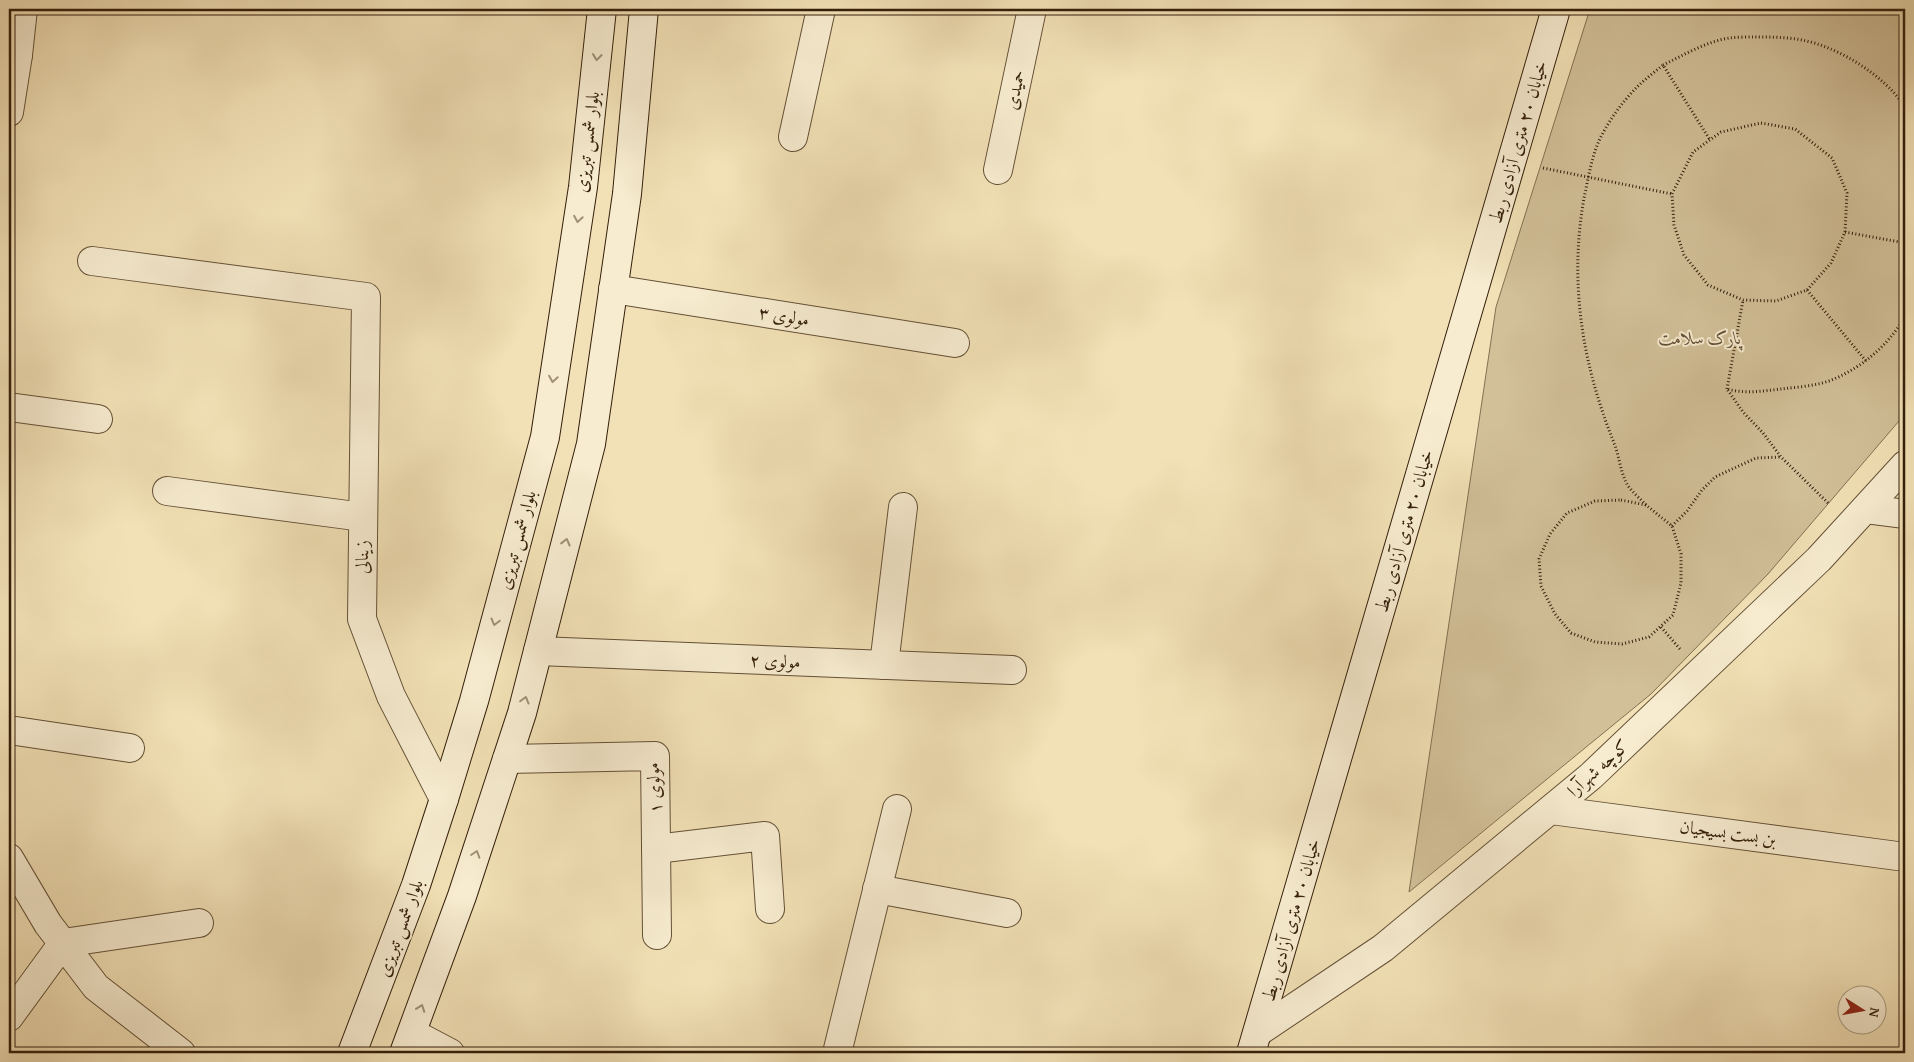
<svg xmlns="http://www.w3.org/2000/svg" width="1914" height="1062" font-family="'Gentium Book Plus',Amiri,serif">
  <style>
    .green { fill: #d2c099; stroke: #837052 }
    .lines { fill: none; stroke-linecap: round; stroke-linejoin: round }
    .street-casing { stroke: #645036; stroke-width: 30 }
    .secondary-casing { stroke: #341f0b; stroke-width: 30 }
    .path { stroke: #341f0b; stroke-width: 3; stroke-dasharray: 1 2.5; stroke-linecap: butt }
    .street { stroke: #f7ecd0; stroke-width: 28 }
    .secondary { stroke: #f7ecd0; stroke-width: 28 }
    .oneway { stroke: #9f9077 }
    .labels { text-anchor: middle; stroke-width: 4; stroke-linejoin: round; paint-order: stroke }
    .street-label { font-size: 18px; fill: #341f0b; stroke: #f7ecd0 }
    .park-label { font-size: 18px; font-style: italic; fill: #634f36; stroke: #f7ecd0 }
  </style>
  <rect width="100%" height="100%" fill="#f2e1b6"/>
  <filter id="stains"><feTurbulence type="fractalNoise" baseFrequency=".004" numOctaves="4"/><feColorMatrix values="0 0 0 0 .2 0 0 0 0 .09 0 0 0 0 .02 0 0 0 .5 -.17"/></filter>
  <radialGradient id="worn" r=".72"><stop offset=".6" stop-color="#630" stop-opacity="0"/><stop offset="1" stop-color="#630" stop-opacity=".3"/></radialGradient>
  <polygon class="green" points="1590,9 1905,9 1905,414 1768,574 1651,694 1409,892 1496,307"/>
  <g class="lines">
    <g class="street-casing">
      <g id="street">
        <polyline points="9,56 18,55 23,9"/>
        <polyline points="9,112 18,55"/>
        <polyline points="793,137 821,9"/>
        <polyline points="998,170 1032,9"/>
        <polyline points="92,261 366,297 362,619 391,696 444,799"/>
        <polyline points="613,289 955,343"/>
        <polyline points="9,407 98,419"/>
        <polyline points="167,491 363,517"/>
        <polyline points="1866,509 1905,514"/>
        <polyline points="538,651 1012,670"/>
        <polyline points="884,665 903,507"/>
        <polyline points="9,730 130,748"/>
        <polyline points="507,759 655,756 657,935"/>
        <polyline points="1551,810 1905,857"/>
        <polyline points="656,849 765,836 770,909"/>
        <polyline points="9,858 48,924 96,987 181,1053"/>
        <polyline points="877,889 1007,913"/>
        <polyline points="9,1017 63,943 199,923"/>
        <polyline points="1258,1032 1383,948 1591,776 1819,559 1905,465"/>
        <polyline points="412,1033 450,1053"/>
        <polyline points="837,1053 897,809"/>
      </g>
    </g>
    <g class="secondary-casing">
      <g id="secondary">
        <polyline points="352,1053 416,885 444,799 474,701 545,437 583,187 602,9"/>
        <polyline points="404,1053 462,896 522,713 591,444 627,194 644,9"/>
        <polyline points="1251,1053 1556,9"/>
      </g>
    </g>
    <g class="path">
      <path d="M1663 65C1684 55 1707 41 1730 38 1737 37 1746 37 1753 37 1769 37 1786 37 1802 40 1839 47 1885 76 1905 107"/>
      <polygon points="1761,123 1795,129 1832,158 1847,193 1845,232 1831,263 1807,290 1776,301 1743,300 1708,285 1684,255 1674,225 1672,194 1693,152 1721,132"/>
      <polyline points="1543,168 1672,194"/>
      <polyline points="1845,232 1905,243"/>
      <polyline points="1807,290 1866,361"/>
      <polyline points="1727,389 1743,300"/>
      <polygon points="1621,500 1646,505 1672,526 1681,554 1681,583 1673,615 1649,637 1622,644 1595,642 1571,633 1555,614 1541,586 1539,559 1550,534 1567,513 1595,501"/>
      <path d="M1828 503 1781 457 1763 433 1743 412 1727 389C1744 394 1763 391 1781 389 1798 387 1818 386 1834 379 1864 366 1888 345 1905 317"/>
      <path d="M1646 505C1640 498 1630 491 1626 482 1620 470 1619 455 1614 443 1582 363 1569 283 1584 198 1588 180 1591 160 1598 143 1607 123 1622 102 1637 87 1645 79 1655 72 1663 65L1710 140"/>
      <polyline points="1672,526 1687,511 1702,490 1715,477 1756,458 1781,457"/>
      <polyline points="1661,627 1680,649"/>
    </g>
    <use href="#street" class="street"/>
    <use href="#secondary" class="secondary"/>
  </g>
  <defs><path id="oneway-chevron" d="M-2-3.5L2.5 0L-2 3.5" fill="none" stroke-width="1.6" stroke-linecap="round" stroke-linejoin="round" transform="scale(1.25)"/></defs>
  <g class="oneway">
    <use href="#oneway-chevron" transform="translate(597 57) rotate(96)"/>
    <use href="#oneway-chevron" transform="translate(578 219) rotate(99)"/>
    <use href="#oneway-chevron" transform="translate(553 379) rotate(99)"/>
    <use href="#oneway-chevron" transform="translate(566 542) rotate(-76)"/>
    <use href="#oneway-chevron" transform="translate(495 622) rotate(105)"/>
    <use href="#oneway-chevron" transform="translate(525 700) rotate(-75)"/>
    <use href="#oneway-chevron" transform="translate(476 854) rotate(-72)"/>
    <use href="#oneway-chevron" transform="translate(421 1008) rotate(-70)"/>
  </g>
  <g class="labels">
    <g class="street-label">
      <text transform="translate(1015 90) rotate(-78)" y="6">حمیدی</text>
      <text transform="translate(587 142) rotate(-83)" y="6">بلوار شمس تبریزی</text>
      <text transform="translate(1518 142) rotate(-74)" y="6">خیابان ۲۰ متری آزادی ربط</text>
      <text transform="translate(784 316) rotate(9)" y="6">مولوی ۳</text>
      <text transform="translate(1404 531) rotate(-74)" y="6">خیابان ۲۰ متری آزادی ربط</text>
      <text transform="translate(517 540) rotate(-75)" y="6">بلوار شمس تبریزی</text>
      <text transform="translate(362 557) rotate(-90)" y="6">زینالی</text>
      <text transform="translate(775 661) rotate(2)" y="6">مولوی ۲</text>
      <text transform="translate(1598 768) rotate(-42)" y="6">کوچه شهرآرا</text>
      <text transform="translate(654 788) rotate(-94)" y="6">مولوی ۱</text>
      <text transform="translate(1728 833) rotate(8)" y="6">بن بست بسیجیان</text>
      <text transform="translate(1291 920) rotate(-74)" y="6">خیابان ۲۰ متری آزادی ربط</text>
      <text transform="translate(400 928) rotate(-70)" y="6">بلوار شمس تبریزی</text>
    </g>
    <g class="park-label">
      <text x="1700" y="344">پارک سلامت</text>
    </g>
  </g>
  <rect width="1914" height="1062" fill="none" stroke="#f2e1b6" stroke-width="30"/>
  <rect x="10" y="10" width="1894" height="1042" fill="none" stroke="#341f0b" stroke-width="2.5"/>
  <rect x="15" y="15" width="1884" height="1032" fill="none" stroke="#341f0b"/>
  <g transform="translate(1862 1010) rotate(101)"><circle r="24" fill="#f7ecd0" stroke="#a99a81"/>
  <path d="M0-4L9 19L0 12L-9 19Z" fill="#8f2418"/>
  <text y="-8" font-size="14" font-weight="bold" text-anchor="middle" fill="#341f0b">N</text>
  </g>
  <rect width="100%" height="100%" filter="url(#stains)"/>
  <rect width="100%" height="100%" fill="url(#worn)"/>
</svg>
